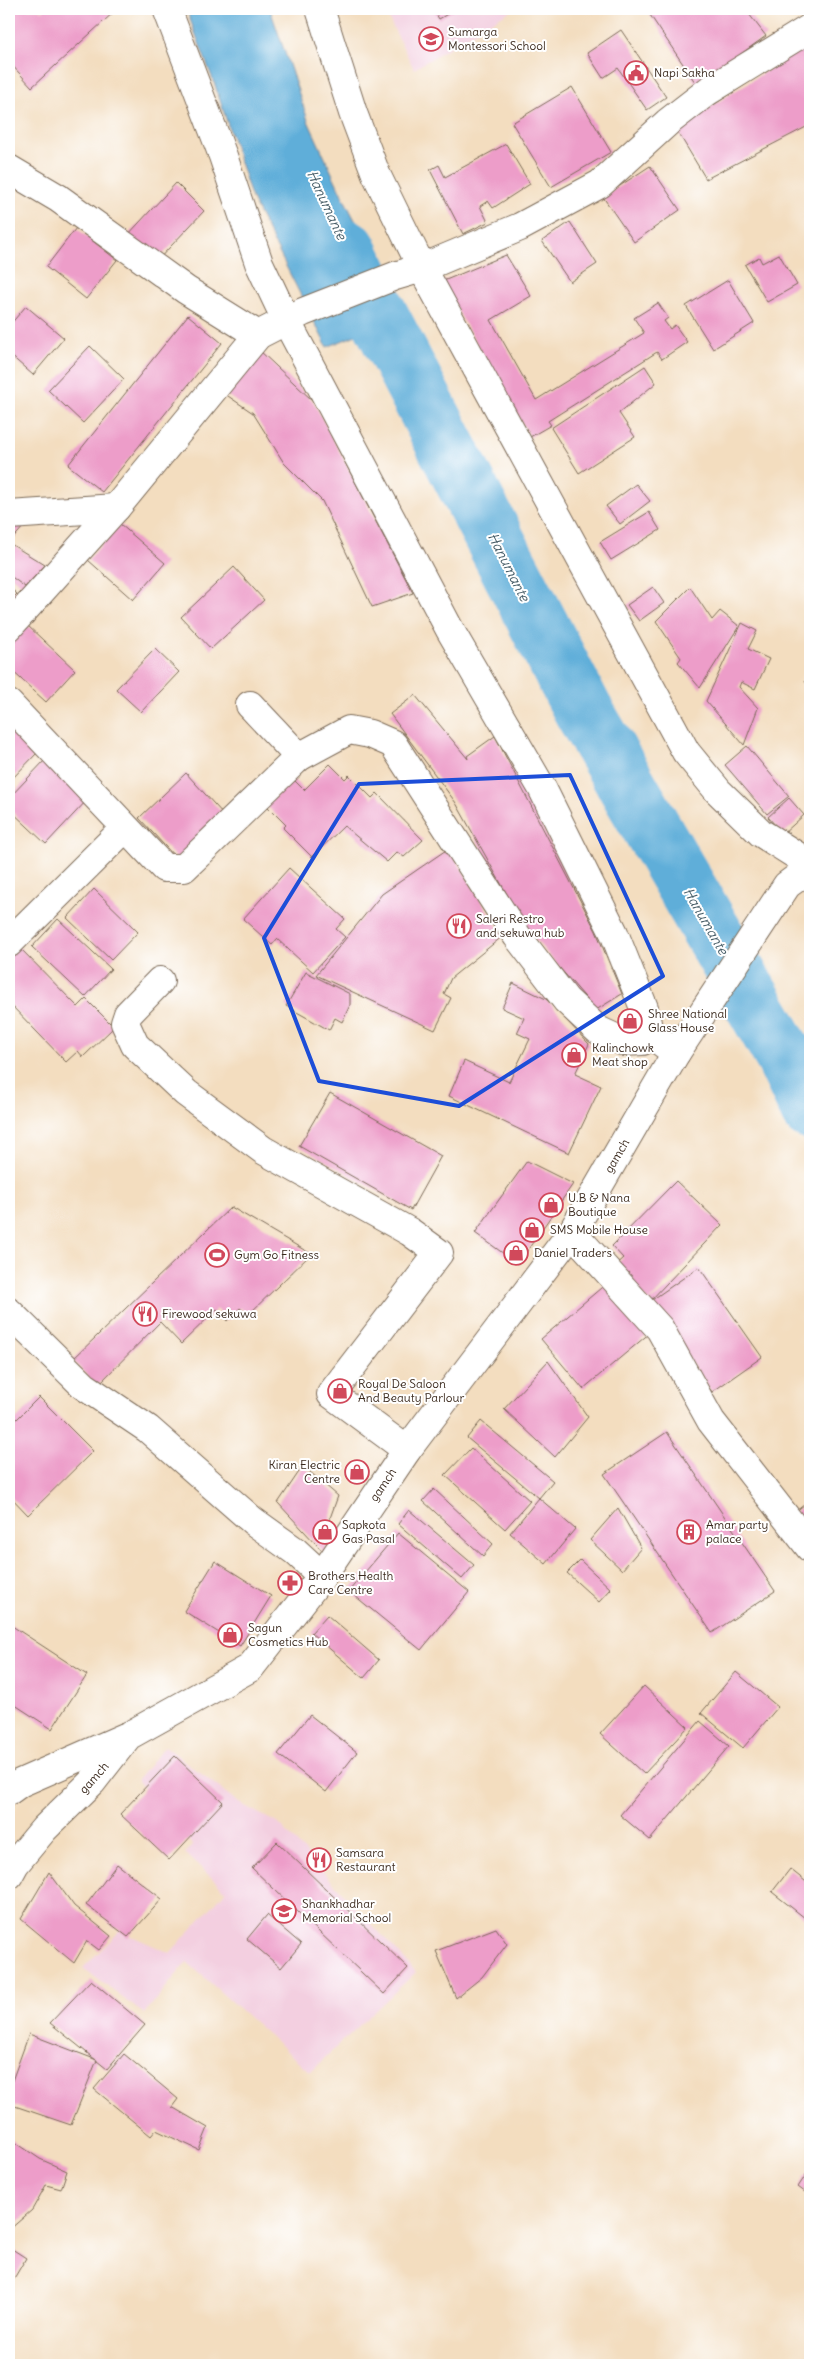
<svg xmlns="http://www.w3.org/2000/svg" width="819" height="2374" font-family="Delius,sans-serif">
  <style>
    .built { fill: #f3cfe0 }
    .water { fill: #5faed9; stroke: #4d6c7c }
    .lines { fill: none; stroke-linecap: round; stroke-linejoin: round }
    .river { stroke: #5faed9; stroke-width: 60 }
    .building { fill: #ed9dc9 }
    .minor-casing { stroke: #7b6956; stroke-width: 30 }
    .minor { stroke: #fff; stroke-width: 28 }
    .marked { fill: none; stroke: #1d4ed8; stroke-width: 4; stroke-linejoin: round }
    .labels { text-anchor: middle; stroke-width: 4; stroke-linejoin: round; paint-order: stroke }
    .poi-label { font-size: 12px; fill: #3b2a1e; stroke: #fff; text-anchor: start }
    .street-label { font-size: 12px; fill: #3b2a1e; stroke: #fff }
    .water-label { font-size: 14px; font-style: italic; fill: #495f69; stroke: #fff }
  </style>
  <rect width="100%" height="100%" fill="#fff"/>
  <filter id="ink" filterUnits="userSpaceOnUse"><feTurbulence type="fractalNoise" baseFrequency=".02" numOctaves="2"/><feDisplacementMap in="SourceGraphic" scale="10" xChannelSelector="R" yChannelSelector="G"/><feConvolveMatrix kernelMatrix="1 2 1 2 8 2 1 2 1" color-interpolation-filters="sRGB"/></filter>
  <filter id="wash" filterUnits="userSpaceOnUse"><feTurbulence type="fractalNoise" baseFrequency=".0096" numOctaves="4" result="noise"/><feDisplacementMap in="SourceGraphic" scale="20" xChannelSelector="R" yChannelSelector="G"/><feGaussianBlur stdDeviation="1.12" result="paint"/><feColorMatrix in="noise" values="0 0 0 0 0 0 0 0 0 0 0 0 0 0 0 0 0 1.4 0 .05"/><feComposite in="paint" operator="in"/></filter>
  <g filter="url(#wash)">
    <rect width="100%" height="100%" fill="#f3ddbf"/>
    <g class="built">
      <polygon points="384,9 513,9 414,69"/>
      <polygon points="165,1746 239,1803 279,1824 416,1972 310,2072 187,1962 144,2014 83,1968 120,1931 170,1953 226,1891 185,1853 193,1846 137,1780"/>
    </g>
    <polygon class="water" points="186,9 270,9 309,123 342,195 404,315 327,347 252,199 215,85"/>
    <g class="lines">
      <polyline class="river" points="347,249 376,310 583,710 785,1057 810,1110"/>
    </g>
    <g id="blocks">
      <g class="building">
        <polygon points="9,9 40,9 42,11 45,9 112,9 115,11 32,87 9,62"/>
        <polygon points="433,9 456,9 439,19"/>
        <polygon points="646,9 745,9 766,36 697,85"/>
        <polygon points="621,30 666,97 647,110 618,68 603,78 587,53"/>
        <polygon points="807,45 810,51 810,125 706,179 676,129"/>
        <polygon points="572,87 611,152 551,187 512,123"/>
        <polygon points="506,144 530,184 493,208 488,201 480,206 488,222 463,234 430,170 439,165 445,177"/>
        <polygon points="650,166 680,210 634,242 603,197"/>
        <polygon points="176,183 204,211 154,264 126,237"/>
        <polygon points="570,222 597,264 570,282 542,241"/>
        <polygon points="76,228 117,260 86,299 46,267"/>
        <polygon points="779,254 797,285 767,302 745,265 759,257 762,263"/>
        <polygon points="506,255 531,296 491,320 536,400 644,333 634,318 658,303 668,318 664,321 670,329 675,325 687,342 662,359 657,352 548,421 551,425 530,437 441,282"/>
        <polygon points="728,280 754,323 713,349 686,306"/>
        <polygon points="26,306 64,338 33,375 9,354 9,326"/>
        <polygon points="188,315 222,343 102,492 68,465"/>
        <polygon points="90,346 124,379 83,423 48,390"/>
        <polygon points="258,349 313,401 413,593 372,607 322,501 284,463 253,413 225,394"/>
        <polygon points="645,366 656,383 619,413 635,437 579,473 551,428"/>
        <polygon points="636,484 650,501 620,524 606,506"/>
        <polygon points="649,512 660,530 611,560 600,542"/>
        <polygon points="120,524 165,563 133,600 88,560"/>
        <polygon points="25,525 9,543 45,565 25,587 9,575 9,527"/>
        <polygon points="234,567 264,600 211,649 181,617"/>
        <polygon points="9,587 17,594 9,602"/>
        <polygon points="653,587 664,603 639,621 627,605"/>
        <polygon points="690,587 712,620 720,611 739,626 700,688 678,662 681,658 656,621"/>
        <polygon points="742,623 757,631 748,649 769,659 755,689 741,682 739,687 758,708 744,745 706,701"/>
        <polygon points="27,625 75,670 46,702 9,668 9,645"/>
        <polygon points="155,649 179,672 141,712 116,689"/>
        <polygon points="810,670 810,684 805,682"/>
        <polygon points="415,695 468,759 467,756 495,736 596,931 622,994 596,1010 527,930 456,803 390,714"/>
        <polygon points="12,726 39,751 9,782 9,729"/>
        <polygon points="747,746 789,796 767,814 725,765"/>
        <polygon points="46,759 88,799 46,844 9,809 9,798"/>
        <polygon points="330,764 345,779 349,775 372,798 377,793 423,840 404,857 397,852 387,862 344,826 312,857 283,828 286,825 266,805 293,779 304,790"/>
        <polygon points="186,773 224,815 177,859 139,818"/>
        <polygon points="789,798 804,815 783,834 768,817"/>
        <polygon points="449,848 503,936 451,978 444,994 451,998 435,1030 316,975 382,894"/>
        <polygon points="289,868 345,919 336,929 345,937 313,972 277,939 272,945 243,919"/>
        <polygon points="94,889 138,932 111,960 67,918"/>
        <polygon points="58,919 111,969 85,997 32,947"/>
        <polygon points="16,944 78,1007 86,999 114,1027 83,1057 78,1051 66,1062 9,1003 9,951"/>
        <polygon points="306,972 350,994 350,1005 342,1022 335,1018 329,1030 286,1006"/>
        <polygon points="513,983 546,999 589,1044 575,1074 601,1086 569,1153 449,1096 464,1061 509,1082 530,1039 517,1033 524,1018 502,1008"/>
        <polygon points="330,1093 441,1156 411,1210 299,1146"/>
        <polygon points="527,1161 573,1184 518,1264 475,1233"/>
        <polygon points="676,1181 722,1225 649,1302 699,1267 762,1357 712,1392 649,1302 613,1267 623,1258 612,1246"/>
        <polygon points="231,1207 311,1254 248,1315 240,1308 227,1321 217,1309 181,1344 160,1322 97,1386 72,1360"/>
        <polygon points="608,1282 651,1332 583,1389 541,1339"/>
        <polygon points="548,1361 588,1417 555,1457 504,1409"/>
        <polygon points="39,1397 93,1451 28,1515 9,1495 9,1427"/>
        <polygon points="481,1421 553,1481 539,1498 467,1438"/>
        <polygon points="667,1432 775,1591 712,1633 604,1474"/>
        <polygon points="471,1448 530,1501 505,1529 445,1475"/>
        <polygon points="303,1466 338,1496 325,1532 328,1557 278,1503"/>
        <polygon points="434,1489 493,1544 483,1556 423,1501"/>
        <polygon points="539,1498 575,1529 546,1564 510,1533"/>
        <polygon points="810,1500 810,1531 795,1512"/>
        <polygon points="618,1508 641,1548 622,1570 590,1540"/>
        <polygon points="409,1510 474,1565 462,1579 398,1524"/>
        <polygon points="398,1533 469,1592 421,1650 349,1591"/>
        <polygon points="580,1560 611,1589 599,1602 567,1573"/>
        <polygon points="215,1561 271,1596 240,1646 184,1611"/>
        <polygon points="327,1615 379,1660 364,1678 311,1633"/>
        <polygon points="9,1624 87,1675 52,1729 9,1701"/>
        <polygon points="736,1672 778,1707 743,1748 701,1713"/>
        <polygon points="644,1686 688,1727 644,1774 600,1734"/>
        <polygon points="310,1715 357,1752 326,1792 278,1754"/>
        <polygon points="700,1721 729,1746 650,1840 620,1815"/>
        <polygon points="175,1756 223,1802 169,1860 120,1814"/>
        <polygon points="277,1842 408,1968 384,1994 252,1868"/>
        <polygon points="117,1864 162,1899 128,1937 86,1905"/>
        <polygon points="790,1869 810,1885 810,1922 772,1892"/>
        <polygon points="49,1872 74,1906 111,1936 99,1950 87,1941 74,1963 21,1919"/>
        <polygon points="267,1915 301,1944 281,1968 247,1939"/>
        <polygon points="496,1928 507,1944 482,1977 456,1998 436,1951"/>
        <polygon points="91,1980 145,2025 107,2069 50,2023"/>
        <polygon points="29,2034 97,2060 71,2125 9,2104 9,2089"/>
        <polygon points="124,2054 178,2099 172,2107 208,2128 199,2150 156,2130 151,2136 94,2089"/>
        <polygon points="9,2138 40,2159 67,2171 61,2189 46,2185 32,2210 9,2230"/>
        <polygon points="810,2169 810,2196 798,2187"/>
        <polygon points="9,2247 26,2258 9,2287"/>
      </g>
    </g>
  </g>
  <g filter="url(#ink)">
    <use href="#blocks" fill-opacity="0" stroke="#7b6956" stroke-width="1"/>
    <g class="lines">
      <g class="minor-casing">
        <g id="minor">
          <polyline points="167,9 223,156 259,263 287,322 450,630 542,788 614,933 644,1008 649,1033 676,1053"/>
          <polyline points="320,9 353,113 376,174 422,268 686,752 718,791 761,833 810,864"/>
          <polyline points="9,169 58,198 186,290 258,335"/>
          <polyline points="9,515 116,508"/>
          <polyline points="9,627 116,508 258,335 303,312 395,276 422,268 520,227 600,184 668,122 708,91 810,28"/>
          <polyline points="9,704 164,868 184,868 299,757 349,730 370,734 393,744 517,936 566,1000 598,1030 624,1042 642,1041 649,1033"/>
          <polyline points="250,705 299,757"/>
          <polyline points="9,943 125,828"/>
          <polyline points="160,981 128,1014 125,1023 135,1045 186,1093 263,1150 410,1232 439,1253 331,1394 407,1450"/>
          <polyline points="572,1232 660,1329 711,1421 810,1548"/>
          <polyline points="9,1312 84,1386 148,1429 253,1521 295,1551 322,1576"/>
          <polyline points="9,1791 20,1783 125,1737"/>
          <polyline points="9,1875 15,1864 44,1829 92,1782 128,1736 250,1668 322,1576 407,1450 572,1232 676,1053 787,885 810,868"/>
        </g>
      </g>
      <use href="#minor" class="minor"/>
    </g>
  </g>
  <path class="marked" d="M570 775 663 976 459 1106 319 1081 264 938 359 784Z"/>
  <defs>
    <g id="school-ring" transform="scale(1.25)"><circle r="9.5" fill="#fff" stroke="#d1495b" stroke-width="1.5"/><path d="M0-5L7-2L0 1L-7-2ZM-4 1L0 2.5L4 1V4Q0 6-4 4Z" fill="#d1495b"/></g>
    <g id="civic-ring" transform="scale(1.25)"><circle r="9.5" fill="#fff" stroke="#d1495b" stroke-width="1.5"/><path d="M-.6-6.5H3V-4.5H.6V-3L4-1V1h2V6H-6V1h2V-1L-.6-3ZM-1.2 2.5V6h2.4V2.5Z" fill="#d1495b"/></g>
    <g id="restaurant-ring" transform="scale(1.25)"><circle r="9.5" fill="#fff" stroke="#d1495b" stroke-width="1.5"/><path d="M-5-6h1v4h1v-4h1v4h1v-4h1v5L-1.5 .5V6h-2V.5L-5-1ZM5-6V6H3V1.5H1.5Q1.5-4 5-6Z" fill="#d1495b"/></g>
    <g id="shop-ring" transform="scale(1.25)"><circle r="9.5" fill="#fff" stroke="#d1495b" stroke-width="1.5"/><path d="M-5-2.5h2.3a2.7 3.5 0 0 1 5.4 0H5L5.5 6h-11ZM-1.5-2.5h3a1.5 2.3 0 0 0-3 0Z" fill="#d1495b"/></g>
    <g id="stadium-ring" transform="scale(1.25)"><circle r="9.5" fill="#fff" stroke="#d1495b" stroke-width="1.5"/><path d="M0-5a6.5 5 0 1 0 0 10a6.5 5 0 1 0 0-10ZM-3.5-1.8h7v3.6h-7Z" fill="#d1495b"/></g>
    <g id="building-ring" transform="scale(1.25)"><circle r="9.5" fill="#fff" stroke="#d1495b" stroke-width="1.5"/><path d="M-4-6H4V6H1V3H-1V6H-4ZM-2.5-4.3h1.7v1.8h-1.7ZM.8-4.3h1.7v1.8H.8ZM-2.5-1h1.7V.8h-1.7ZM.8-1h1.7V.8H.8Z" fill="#d1495b"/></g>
    <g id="pharmacy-ring" transform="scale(1.25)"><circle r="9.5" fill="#fff" stroke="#d1495b" stroke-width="1.5"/><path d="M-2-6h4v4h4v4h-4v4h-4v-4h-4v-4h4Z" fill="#d1495b"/></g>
  </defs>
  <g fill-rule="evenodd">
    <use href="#school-ring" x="431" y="39"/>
    <use href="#civic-ring" x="636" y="73"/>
    <use href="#restaurant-ring" x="459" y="926"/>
    <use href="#shop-ring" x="630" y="1021"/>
    <use href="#shop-ring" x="574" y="1055"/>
    <use href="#shop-ring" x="551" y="1205"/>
    <use href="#shop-ring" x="532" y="1230"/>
    <use href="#shop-ring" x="516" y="1253"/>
    <use href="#stadium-ring" x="217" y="1255"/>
    <use href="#restaurant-ring" x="145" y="1314"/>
    <use href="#shop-ring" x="340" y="1391"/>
    <use href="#shop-ring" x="357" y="1472"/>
    <use href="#shop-ring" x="325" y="1532"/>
    <use href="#building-ring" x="689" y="1532"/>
    <use href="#pharmacy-ring" x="290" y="1583"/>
    <use href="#shop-ring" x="230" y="1635"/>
    <use href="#restaurant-ring" x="319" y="1860"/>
    <use href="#school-ring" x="284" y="1911"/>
  </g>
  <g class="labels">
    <g class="poi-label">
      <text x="448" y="36">Sumarga<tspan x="448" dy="14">Montessori School</tspan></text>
      <text x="654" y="77">Napi Sakha</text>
      <text x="476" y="923">Saleri Restro<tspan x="476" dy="14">and sekuwa hub</tspan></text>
      <text x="648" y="1018">Shree National<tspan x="648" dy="14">Glass House</tspan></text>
      <text x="592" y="1052">Kalinchowk<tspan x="592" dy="14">Meat shop</tspan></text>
      <text x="568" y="1202">U.B &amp; Nana<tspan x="568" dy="14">Boutique</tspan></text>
      <text x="550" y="1234">SMS Mobile House</text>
      <text x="534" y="1257">Daniel Traders</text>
      <text x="234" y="1259">Gym Go Fitness</text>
      <text x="162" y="1318">Firewood sekuwa</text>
      <text x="358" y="1388">Royal De Saloon<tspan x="358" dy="14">And Beauty Parlour</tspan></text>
      <text x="340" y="1469" text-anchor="end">Kiran Electric<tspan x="340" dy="14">Centre</tspan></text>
      <text x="342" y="1529">Sapkota<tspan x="342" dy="14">Gas Pasal</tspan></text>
      <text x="706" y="1529">Amar party<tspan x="706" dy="14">palace</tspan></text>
      <text x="308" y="1580">Brothers Health<tspan x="308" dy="14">Care Centre</tspan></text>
      <text x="248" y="1632">Sagun<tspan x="248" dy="14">Cosmetics Hub</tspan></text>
      <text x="336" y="1857">Samsara<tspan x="336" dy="14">Restaurant</tspan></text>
      <text x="302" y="1908">Shankhadhar<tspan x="302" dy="14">Memorial School</tspan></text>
    </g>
    <g class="street-label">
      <text transform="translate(617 1156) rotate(-60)" y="4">gamch</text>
      <text transform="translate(383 1485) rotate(-56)" y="4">gamch</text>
      <text transform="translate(94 1778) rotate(-49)" y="4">gamch</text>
    </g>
    <g class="water-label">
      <text transform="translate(327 205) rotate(65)" y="5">Hanumante</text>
      <text transform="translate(509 567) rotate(63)" y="5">Hanumante</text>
      <text transform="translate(706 921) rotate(60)" y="5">Hanumante</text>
    </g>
  </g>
  <rect width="819" height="2374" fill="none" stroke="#fff" stroke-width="30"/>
</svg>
